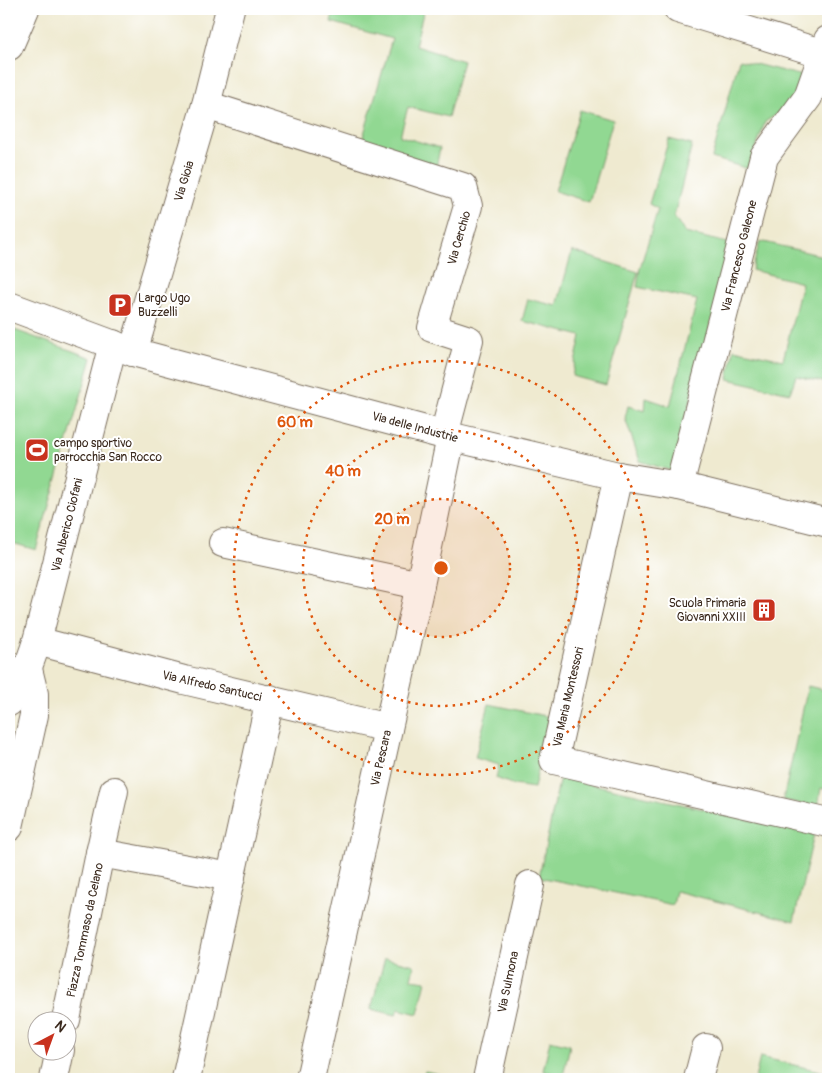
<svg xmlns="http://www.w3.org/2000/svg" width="837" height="1088" font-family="Pangolin,sans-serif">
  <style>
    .green { fill: #91d892; stroke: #668158 }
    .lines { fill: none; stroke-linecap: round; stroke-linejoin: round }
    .minor-casing { stroke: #7a6d5c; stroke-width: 30 }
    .minor { stroke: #fff; stroke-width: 28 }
    .ring { fill: none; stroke: #df570d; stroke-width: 2.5; stroke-dasharray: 2.5 5 }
    .labels { text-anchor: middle; stroke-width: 4; stroke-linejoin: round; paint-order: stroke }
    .street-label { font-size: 12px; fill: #3b2a1e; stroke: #fff }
    .poi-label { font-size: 12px; fill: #3b2a1e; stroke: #fff; text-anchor: start }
    .centre { fill: #df570d; stroke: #fff; stroke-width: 2.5 }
    .ring-label { font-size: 15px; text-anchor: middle; font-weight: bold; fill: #df570d; stroke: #fff; stroke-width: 4; stroke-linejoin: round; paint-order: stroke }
  </style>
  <rect width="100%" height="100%" fill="#fff"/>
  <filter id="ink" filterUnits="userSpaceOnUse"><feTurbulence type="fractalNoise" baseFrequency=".02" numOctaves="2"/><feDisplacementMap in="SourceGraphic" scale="10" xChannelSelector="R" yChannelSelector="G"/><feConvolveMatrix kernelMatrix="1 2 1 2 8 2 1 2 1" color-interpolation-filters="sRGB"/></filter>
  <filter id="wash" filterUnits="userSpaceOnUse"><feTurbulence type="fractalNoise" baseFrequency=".0096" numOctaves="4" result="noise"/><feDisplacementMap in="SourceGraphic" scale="20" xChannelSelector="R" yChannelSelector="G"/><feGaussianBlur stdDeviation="1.12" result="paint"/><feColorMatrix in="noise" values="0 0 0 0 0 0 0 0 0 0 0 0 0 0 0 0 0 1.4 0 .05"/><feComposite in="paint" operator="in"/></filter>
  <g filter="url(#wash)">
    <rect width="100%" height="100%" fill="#efead0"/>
    <g class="green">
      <polygon points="334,9 424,9 415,46 463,61 448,117 408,107 400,136 440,148 436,168 361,144 392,39 331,22"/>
      <polygon points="739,60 807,77 798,100 765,122 749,169 712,158"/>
      <polygon points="580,110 613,120 589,202 555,191"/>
      <polygon points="669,139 692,145 674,216 685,233 732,244 672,471 640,461 625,418 628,406 645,411 646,398 670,406 697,300 637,287 640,268 658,209 649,204"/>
      <polygon points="828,235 828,383 796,376 790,393 728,379 734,349 783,360 802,283 752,270 760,241 823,256"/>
      <polygon points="572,251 638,272 606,385 572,376 581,336 522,321 528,299 557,306"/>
      <polygon points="9,328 92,358 36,550 9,542"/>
      <polygon points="808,686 828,691 828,790 821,788 818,807 783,800"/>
      <polygon points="489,704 550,717 534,788 514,785 496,778 499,765 475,758"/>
      <polygon points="560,777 814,834 794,921 676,891 673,905 539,877"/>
      <polygon points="385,958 414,965 411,979 426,981 418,1014 398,1009 396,1015 371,1009"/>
      <polygon points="550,1040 570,1045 563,1076 543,1071"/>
      <polygon points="760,1057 828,1073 828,1079 755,1079"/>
      <polygon points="425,1071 461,1079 423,1079"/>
    </g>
  </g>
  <g filter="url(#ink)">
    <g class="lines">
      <g class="minor-casing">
        <g id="minor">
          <polyline points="678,9 824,54"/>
          <polyline points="9,46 25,9"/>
          <polyline points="206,105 463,187 468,206 432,328 469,340 444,435"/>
          <polyline points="9,306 133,352 444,435 618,476 679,486 828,523"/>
          <polyline points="133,352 206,105 230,9"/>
          <polyline points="618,476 554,760 828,823"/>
          <polyline points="679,486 764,157 808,97 828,40"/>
          <polyline points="223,543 420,585"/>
          <polyline points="37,641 184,680 388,728"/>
          <path d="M9 702C23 682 30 663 37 641L113 344"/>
          <polyline points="9,827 34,715 34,694 28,669"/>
          <polyline points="100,853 114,791"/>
          <polyline points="66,1020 100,853 231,877"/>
          <polyline points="54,1079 60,1050"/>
          <polyline points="186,1079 270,699"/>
          <polyline points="310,1079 420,585 451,437"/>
          <polyline points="487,1079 530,885"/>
          <polyline points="698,1079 706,1048"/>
        </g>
      </g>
      <use href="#minor" class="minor"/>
    </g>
  </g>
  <circle cx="441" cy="568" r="69" fill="#df570d" fill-opacity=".12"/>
  <g class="ring">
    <circle cx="441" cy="568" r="69"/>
    <circle cx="441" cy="568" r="138"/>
    <circle cx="441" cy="568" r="207"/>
  </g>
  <defs>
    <g id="parking-square" transform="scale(1.25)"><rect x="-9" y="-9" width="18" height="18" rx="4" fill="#c8321e" stroke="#fff"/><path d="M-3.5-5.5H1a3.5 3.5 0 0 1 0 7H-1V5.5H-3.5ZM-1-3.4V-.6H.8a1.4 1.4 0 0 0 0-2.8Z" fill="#fff"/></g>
    <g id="stadium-square" transform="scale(1.25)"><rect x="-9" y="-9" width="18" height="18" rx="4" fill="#c8321e" stroke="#fff"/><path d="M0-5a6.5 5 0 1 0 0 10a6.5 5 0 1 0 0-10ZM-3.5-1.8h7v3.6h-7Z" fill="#fff"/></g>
    <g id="building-square" transform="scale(1.25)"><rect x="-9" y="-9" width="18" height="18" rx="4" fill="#c8321e" stroke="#fff"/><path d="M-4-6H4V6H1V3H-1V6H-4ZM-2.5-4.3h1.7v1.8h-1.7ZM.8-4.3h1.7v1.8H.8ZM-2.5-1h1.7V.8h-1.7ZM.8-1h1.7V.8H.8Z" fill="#fff"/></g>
  </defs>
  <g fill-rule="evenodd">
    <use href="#parking-square" x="120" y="305"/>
    <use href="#stadium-square" x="37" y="450"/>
    <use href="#building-square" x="764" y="610"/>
  </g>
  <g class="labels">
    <g class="street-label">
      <text transform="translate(184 181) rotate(-73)" y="4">Via Gioia</text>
      <text transform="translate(459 238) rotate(-74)" y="4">Via Cerchio</text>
      <text transform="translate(739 256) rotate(-76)" y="4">Via Francesco Galeone</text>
      <text transform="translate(415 427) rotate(15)" y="4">Via delle Industrie</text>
      <text transform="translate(67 525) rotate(-76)" y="4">Via Alberico Ciofani</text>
      <text transform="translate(212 686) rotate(13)" y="4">Via Alfredo Santucci</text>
      <text transform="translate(568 697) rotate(-77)" y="4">Via Maria Montessori</text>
      <text transform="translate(381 758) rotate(-77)" y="4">Via Pescara</text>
      <text transform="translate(85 930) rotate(-78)" y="4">Piazza Tommaso da Celano</text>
      <text transform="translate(508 982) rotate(-78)" y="4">Via Sulmona</text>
    </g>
    <g class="poi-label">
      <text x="138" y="302">Largo Ugo<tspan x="138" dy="14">Buzzelli</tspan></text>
      <text x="54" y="447">campo sportivo<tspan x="54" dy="14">parrocchia San Rocco</tspan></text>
      <text x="746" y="607" text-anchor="end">Scuola Primaria<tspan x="746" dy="14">Giovanni XXIII</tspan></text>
    </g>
  </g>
  <circle cx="441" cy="568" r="8" class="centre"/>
  <g class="ring-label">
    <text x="295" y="427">60 m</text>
    <text x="343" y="476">40 m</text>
    <text x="392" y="524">20 m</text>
  </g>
  <rect width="837" height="1088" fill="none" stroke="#fff" stroke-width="30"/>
  <g transform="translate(52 1036) rotate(41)"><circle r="24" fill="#ffffff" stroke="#b1aaa5"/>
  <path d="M0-4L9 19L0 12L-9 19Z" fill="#c8321e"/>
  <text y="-8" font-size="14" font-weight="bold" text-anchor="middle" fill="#3b2a1e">N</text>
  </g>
</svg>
